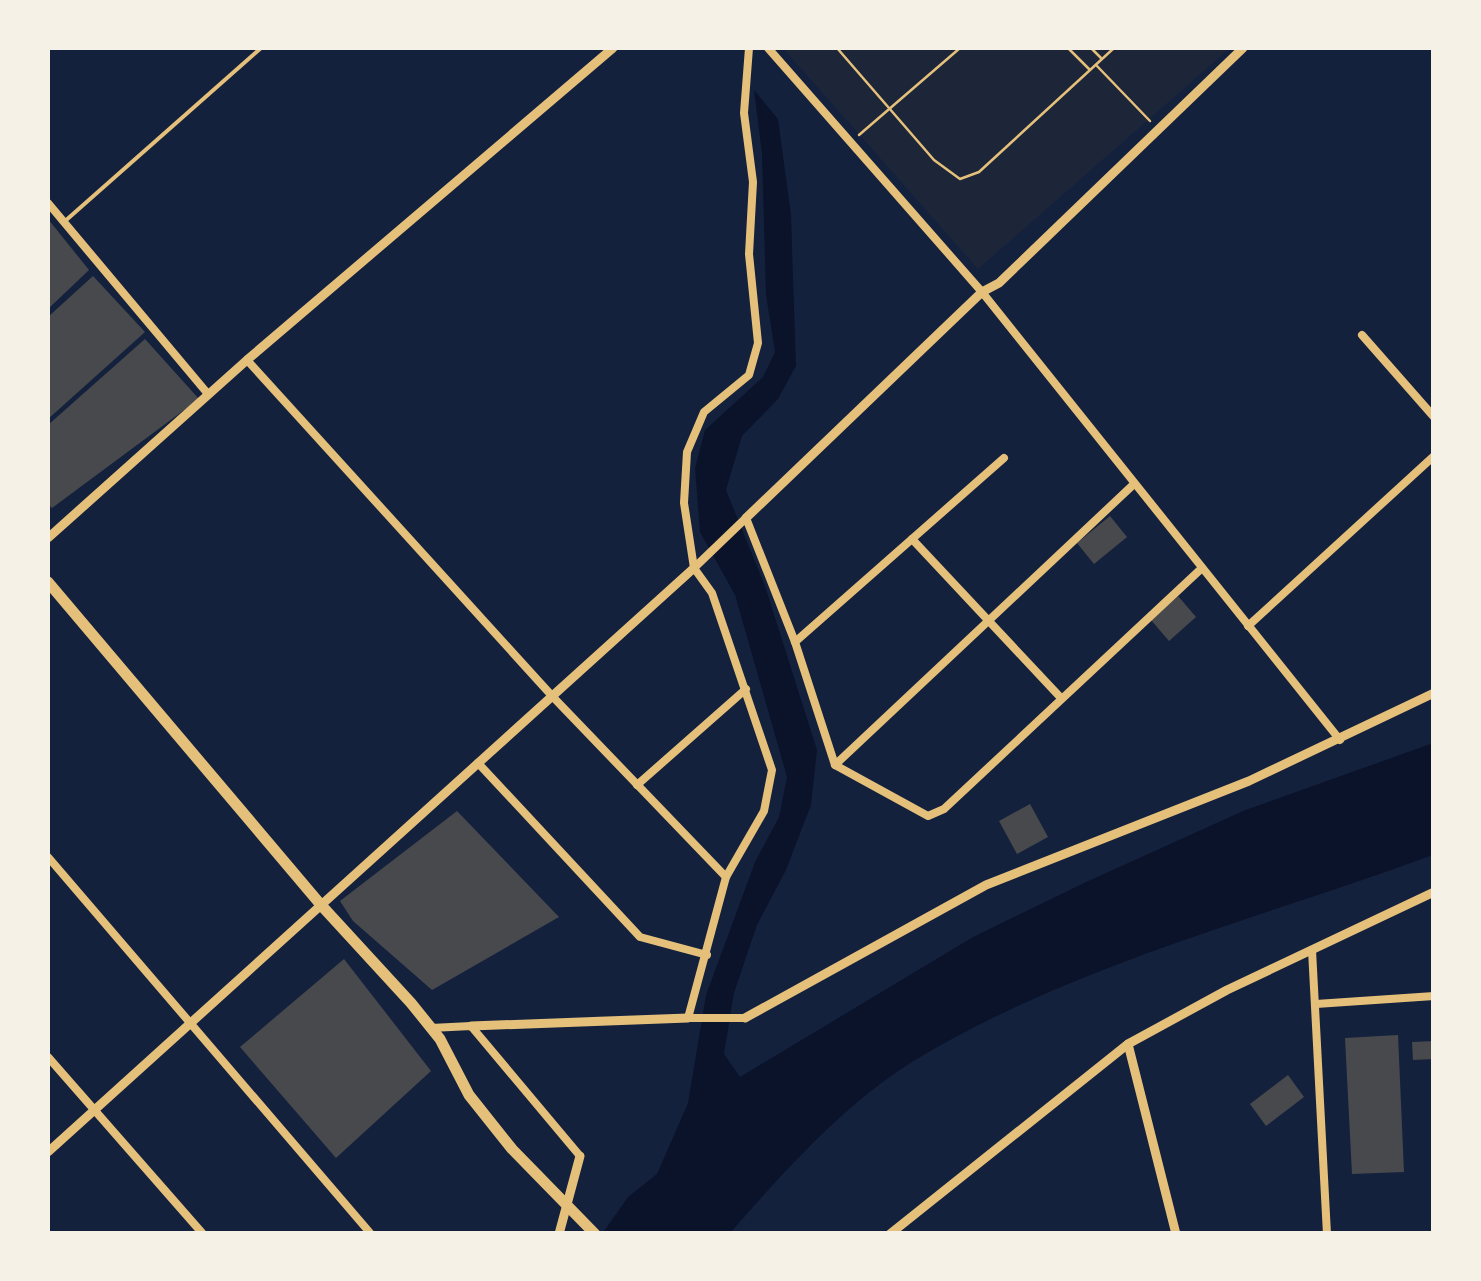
<svg xmlns="http://www.w3.org/2000/svg" width="1481" height="1281" font-family="Signika,sans-serif">
  <style>
    .green { fill: #1d2539 }
    .water { fill: #0b132b }
    .building { fill: #48494c }
    .lines { fill: none; stroke-linecap: round; stroke-linejoin: round }
    .path { stroke: #e5c07b; stroke-width: 2.5 }
    .service { stroke: #e5c07b; stroke-width: 4 }
    .minor { stroke: #e5c07b; stroke-width: 8 }
    .tertiary { stroke: #e5c07b; stroke-width: 9 }
    .trunk { stroke: #e5c07b; stroke-width: 11 }
  </style>
  <rect width="100%" height="100%" fill="#14213d"/>
  <polygon class="green" points="783,48 1230,48 978,269"/>
  <path class="water" d="M754 90 778 119 791 215 796 366 778 399 742 436 726 490 765 586 817 750 811 805 786 870 757 925 734 993 724 1054 740 1077 973 937 1084 883 1243 811 1433 743V855C1259 919 1071 965 912 1062 843 1105 783 1173 730 1233L602 1234 628 1197 657 1174 688 1103 706 995 755 862 779 817 787 777 735 595 700 532 695 468 705 430 763 377 775 352 766 295 762 154Z"/>
  <g class="building">
    <polygon points="48,219 89,270 48,309"/>
    <polygon points="93,276 145,332 48,419 48,317"/>
    <polygon points="145,339 199,399 52,508 48,504 48,425"/>
    <polygon points="1110,516 1127,537 1094,564 1077,543"/>
    <polygon points="1178,596 1196,617 1169,641 1151,620"/>
    <polygon points="1030,804 1048,837 1017,854 999,821"/>
    <polygon points="457,811 559,917 432,990 353,921 340,901"/>
    <polygon points="344,959 431,1071 336,1158 240,1047"/>
    <polygon points="1398,1035 1404,1172 1352,1174 1345,1038"/>
    <polygon points="1434,1041 1434,1059 1413,1060 1412,1042"/>
    <polygon points="1288,1075 1304,1097 1266,1126 1250,1104"/>
  </g>
  <g class="lines">
    <g class="path">
      <polyline points="837,48 934,160 960,179 979,172 1114,48"/>
      <polyline points="1068,48 1089,69"/>
      <polyline points="1091,48 1101,58"/>
      <polyline points="1097,66 1150,121"/>
      <polyline points="859,135 960,48"/>
    </g>
    <polyline class="service" points="64,222 261,48"/>
    <g class="minor">
      <polyline points="768,48 982,292 1340,740"/>
      <polyline points="48,203 208,394"/>
      <polyline points="1362,335 1434,417"/>
      <polyline points="247,360 553,697 726,877"/>
      <polyline points="912,539 1061,698"/>
      <polyline points="694,568 746,518 795,642 835,765 928,816 944,809 1202,568"/>
      <polyline points="1248,626 1434,456"/>
      <polyline points="795,642 1004,458"/>
      <polyline points="478,763 640,937 707,955"/>
      <polyline points="835,765 1134,484"/>
      <polyline points="637,785 746,689"/>
      <polyline points="48,857 371,1234"/>
      <polyline points="1312,950 1327,1234"/>
      <polyline points="1316,1004 1434,996"/>
      <polyline points="745,1018 688,1018 726,877 764,811 772,770 712,593 694,568 684,503 687,452 704,412 749,375 758,343 749,254 753,182 744,113 749,48"/>
      <polyline points="431,1028 471,1026 580,1156"/>
      <polyline points="48,1057 203,1234"/>
    </g>
    <g class="tertiary">
      <polyline points="746,518 982,292 999,283 1243,48"/>
      <polyline points="48,538 247,360 613,48"/>
      <polyline points="745,1018 986,885 1249,781 1434,693"/>
      <polyline points="471,1026 688,1018"/>
      <polyline points="1128,1044 1176,1234"/>
      <polyline points="48,1152 694,568"/>
      <polyline points="559,1234 580,1156"/>
      <polyline points="890,1234 1128,1044 1227,990 1434,892"/>
    </g>
    <polyline class="trunk" points="48,582 321,905 411,1003 440,1039 469,1095 512,1149 595,1234"/>
  </g>
  <rect width="1481" height="1281" fill="none" stroke="#f6f1e7" stroke-width="100"/>
</svg>
